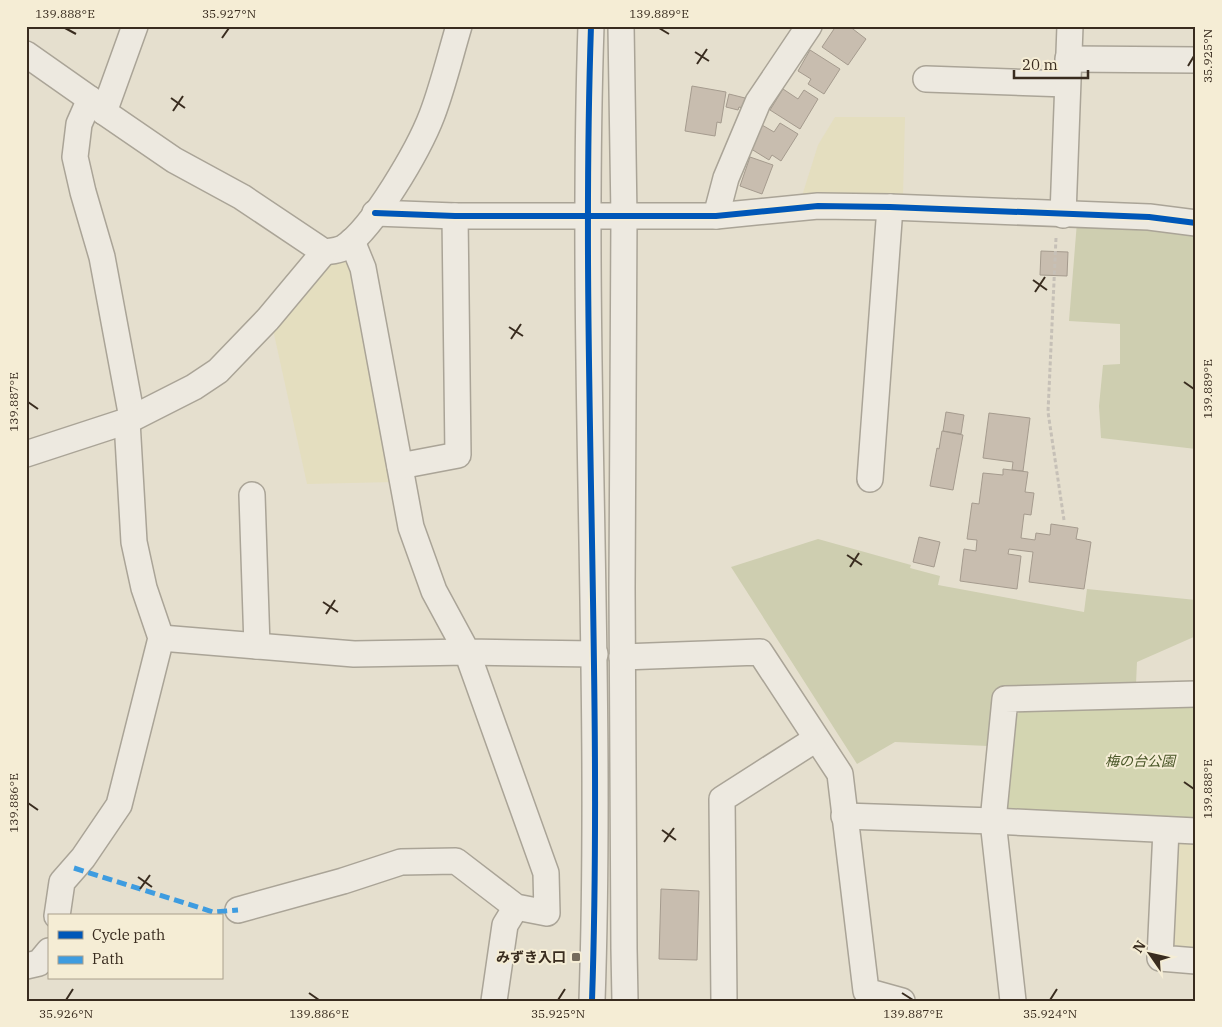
<svg xmlns="http://www.w3.org/2000/svg" width="1222" height="1027" font-family="'IBM Plex Serif','Noto Sans JP',serif">
  <style>
    .farmland { fill: #e4debf }
    .green { fill: #d3d5b1 }
    .cemetery { fill: #ceceb0 }
    .building { fill: #c8bdaf; stroke: #a59b8e }
    .lines { fill: none; stroke-linecap: round; stroke-linejoin: round }
    .minor-casing { stroke: #aaa497; stroke-width: 28 }
    .path { stroke: #c6c0b7; stroke-width: 3; stroke-dasharray: 4 2.5; stroke-linecap: butt }
    .minor { stroke: #ede9e0; stroke-width: 25 }
    .quiet { stroke: #3e9ce0; stroke-width: 5; stroke-dasharray: 10 5; stroke-linecap: butt }
    .cycleway-casing { stroke: #f5edd5; stroke-width: 9 }
    .cycleway { stroke: #0057b8; stroke-width: 6 }
    .ticks { fill: none; stroke: #392c1f; stroke-width: 2 }
    .poi-dot { fill: #756b5c; stroke: #f5edd5; stroke-width: 2 }
    .labels { text-anchor: middle; stroke-width: 4; stroke-linejoin: round; paint-order: stroke }
    .park-label { font-size: 14px; font-style: italic; fill: #485526; stroke: #f5edd5 }
    .poi-label { font-size: 14px; font-weight: bold; fill: #392c1f; stroke: #f5edd5; text-anchor: end }
    .neatline { fill: none; stroke: #392c1f; stroke-width: 2 }
    .ticks-label { font-size: 12px; text-anchor: middle; fill: #392c1f }
  </style>
  <rect width="100%" height="100%" fill="#e5dfce"/>
  <g class="farmland">
    <polygon points="835,117 905,117 903,197 802,196 818,145"/>
    <polygon points="343,260 350,263 395,482 307,484 272,325 322,263"/>
    <polygon points="1183,840 1196,841 1196,950 1178,949 1171,940 1175,848"/>
  </g>
  <polygon class="green" points="1196,704 1196,820 1011,813 1004,805 1014,717 1022,710"/>
  <g class="cemetery">
    <polygon points="1077,222 1196,232 1196,449 1101,438 1099,406 1103,365 1120,364 1120,324 1069,321"/>
    <polygon points="818,539 911,565 910,568 940,576 938,585 1084,612 1087,589 1196,600 1196,636 1137,662 1136,684 995,689 988,746 895,742 857,764 731,567"/>
  </g>
  <g class="building">
    <polygon points="836,26 849,26 866,39 848,65 822,47"/>
    <polygon points="810,50 840,69 824,94 808,84 811,79 798,71"/>
    <polygon points="692,86 726,92 721,123 717,122 715,136 685,131"/>
    <polygon points="783,89 798,99 804,90 818,99 800,129 770,110"/>
    <polygon points="729,94 745,98 743,108 739,107 738,110 726,107"/>
    <polygon points="780,123 798,134 781,161 772,155 769,160 748,147 762,125 774,132"/>
    <polygon points="750,157 773,165 762,194 740,186"/>
    <polygon points="1041,251 1068,252 1067,276 1040,275"/>
    <polygon points="946,412 964,415 961,434 943,431"/>
    <polygon points="989,413 1030,418 1023,471 1012,470 1013,462 983,458"/>
    <polygon points="942,431 963,435 953,490 930,486 937,448 939,449"/>
    <polygon points="1003,469 1028,472 1025,492 1034,493 1031,515 1024,514 1021,538 1035,540 1036,533 1050,535 1051,524 1078,528 1076,539 1091,542 1084,589 1029,582 1033,552 1009,549 1008,554 1021,556 1017,589 960,581 964,549 976,551 977,540 967,539 972,503 979,504 983,473 1003,475"/>
    <polygon points="919,537 940,542 934,567 913,562"/>
    <polygon points="661,889 699,891 697,960 659,959"/>
  </g>
  <g class="lines">
    <g class="minor-casing">
      <g id="minor">
        <path d="M591 26C580 351 603 676 592 1001"/>
        <polyline points="621,26 624,217 622,588 624,949 625,1001"/>
        <path d="M26 54 90 99 104 112 174 160 242 197 324 252C330 251 337 251 343 248 373 229 419 149 432 115 443 86 450 56 459 26"/>
        <polyline points="1068,59 1196,60"/>
        <polyline points="926,79 1067,84"/>
        <polyline points="90,99 79,124 75,157 83,192 102,257 132,418"/>
        <polyline points="104,112 135,26"/>
        <polyline points="375,213 455,216 716,216 818,206 890,207 1149,217 1196,223"/>
        <polyline points="1063,215 1070,26"/>
        <polyline points="716,216 726,178 758,102 809,26"/>
        <polyline points="352,241 363,268 411,527 434,591 467,652 595,654"/>
        <polyline points="26,454 127,421 194,387 218,371 268,319 324,252"/>
        <polyline points="400,466 458,455 455,216"/>
        <polyline points="870,479 890,207"/>
        <polyline points="252,495 257,646"/>
        <polyline points="161,638 354,654 467,652 546,873 547,913 516,907 456,861 401,862 343,881 238,910"/>
        <polyline points="622,657 760,652 840,774 866,991 902,1001"/>
        <polyline points="844,816 993,821 1196,831"/>
        <polyline points="1166,830 1160,958 1196,961"/>
        <polyline points="57,916 62,882 83,858 119,805 161,638 144,588 134,542 127,421"/>
        <polyline points="26,966 39,963 49,951"/>
        <polyline points="494,1001 505,925 516,907"/>
        <polyline points="724,1001 722,799 816,739"/>
        <polyline points="1013,1001 993,821 1005,699 1196,694"/>
      </g>
    </g>
    <polyline class="path" points="1056,238 1048,412 1064,520"/>
    <use href="#minor" class="minor"/>
    <polyline class="quiet" points="74,868 213,912 238,910"/>
    <g class="cycleway-casing">
      <g id="cycleway">
        <path d="M591 26C580 351 603 676 592 1001"/>
        <polyline points="375,213 455,216 716,216 818,206 890,207 1149,217 1196,223"/>
      </g>
    </g>
    <use href="#cycleway" class="cycleway"/>
  </g>
  <path class="ticks" d="M65 28 76 34M659 28 669 34M222 38 229 28M695 52 709 61M697 64 707 49M1188 66 1194 56M171 98 185 108M173 111 183 96M1033 280 1047 290M1035 292 1045 277M509 327 523 336M511 339 521 324M1184 382 1194 389M28 402 38 409M847 555 862 565M850 567 859 553M323 602 338 612M326 614 335 600M1184 782 1194 789M28 803 38 810M662 830 676 840M664 842 674 828M138 877 152 887M140 889 150 875M309 993 319 1000M902 993 913 1000M66 1000 73 989M558 1000 565 989M1050 1000 1057 989"/>
  <rect class="poi-dot" x="571" y="952" width="10" height="10" rx="2.5"/>
  <g class="labels">
    <g class="park-label">
      <text x="1140" y="766">梅の台公園</text>
    </g>
    <g class="poi-label">
      <text x="566" y="962">みずき入口</text>
    </g>
  </g>
  <rect width="1222" height="1027" fill="none" stroke="#f5edd5" stroke-width="55"/>
  <rect x="48" y="914" width="175" height="65" fill="#f5edd5" stroke="#aaa08c"/>
  <rect x="58" y="931" width="25" height="8" fill="#0057b8" stroke="#aaa08c"/>
  <text x="92" y="940" font-size="15" fill="#392c1f">Cycle path</text>
  <rect x="58" y="956" width="25" height="8" fill="#3e9ce0" stroke="#aaa08c"/>
  <text x="92" y="964" font-size="15" fill="#392c1f">Path</text>
  <g transform="translate(1150 954) rotate(304)" stroke="#f5edd5" stroke-width="4" paint-order="stroke">
  <path d="M0-4L9 19L0 12L-9 19Z" fill="#392c1f"/>
  <text y="-8" font-size="14" font-weight="bold" text-anchor="middle" fill="#392c1f">N</text>
  </g>
  <path d="M1014 70v8h74v-8" fill="none" stroke="#392c1f" stroke-width="2.5"/>
  <text x="1022" y="70" font-size="15" fill="#392c1f" stroke="#f5edd5" stroke-width="4" paint-order="stroke">20 m</text>
  <rect x="28" y="28" width="1166" height="972" class="neatline"/>
  <g class="ticks-label">
    <text x="65" y="18">139.888°E</text>
    <text x="229" y="18">35.927°N</text>
    <text x="659" y="18">139.889°E</text>
    <text transform="translate(1208 56) rotate(-90)" y="4">35.925°N</text>
    <text transform="translate(1208 389) rotate(-90)" y="4">139.889°E</text>
    <text transform="translate(14 402) rotate(-90)" y="4">139.887°E</text>
    <text transform="translate(1208 789) rotate(-90)" y="4">139.888°E</text>
    <text transform="translate(14 803) rotate(-90)" y="4">139.886°E</text>
    <text x="66" y="1018">35.926°N</text>
    <text x="319" y="1018">139.886°E</text>
    <text x="558" y="1018">35.925°N</text>
    <text x="913" y="1018">139.887°E</text>
    <text x="1050" y="1018">35.924°N</text>
  </g>
</svg>
